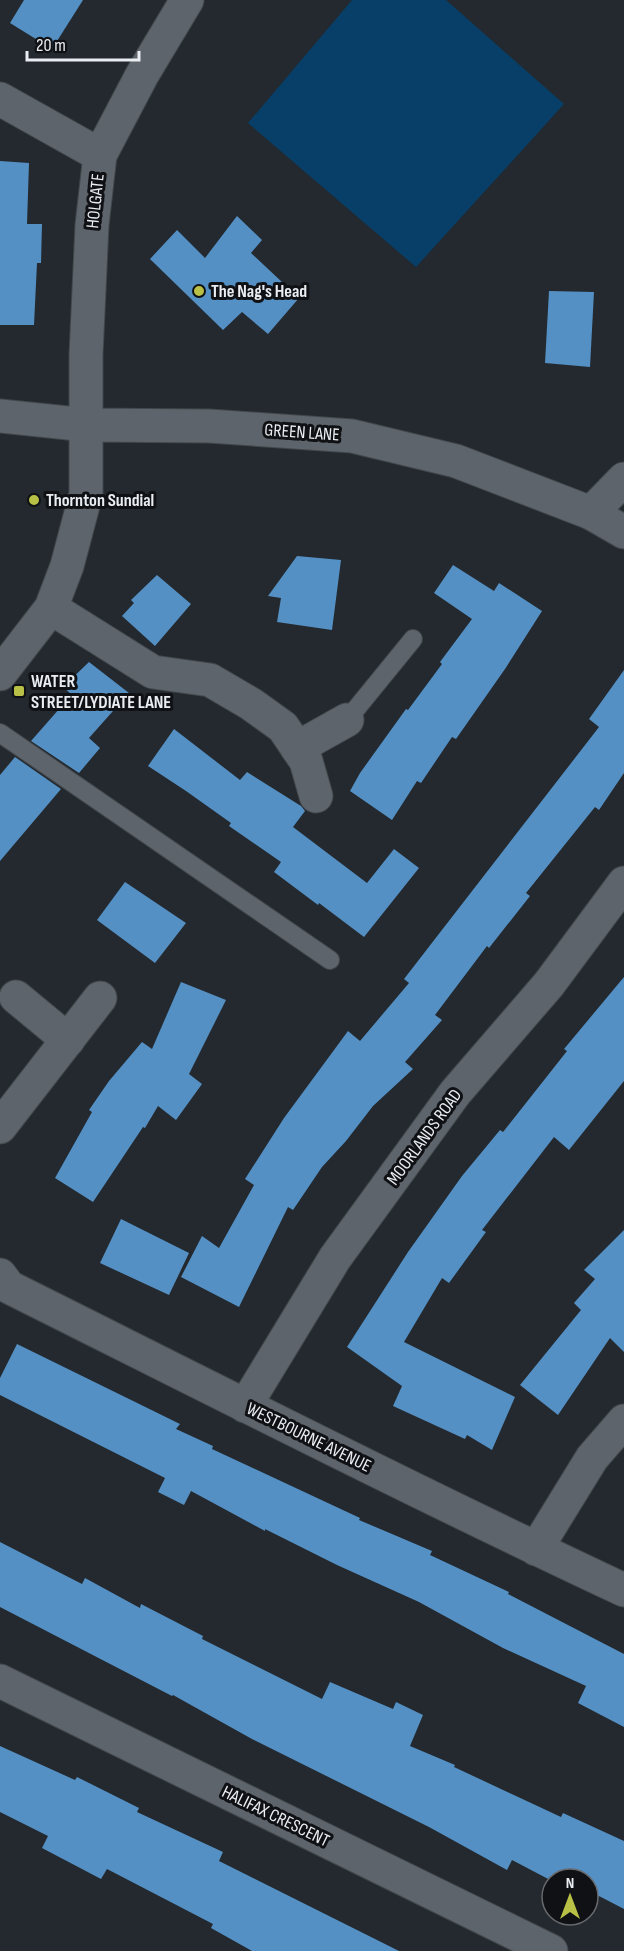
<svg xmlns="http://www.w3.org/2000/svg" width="624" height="1951" font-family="'Sofia Sans Condensed',sans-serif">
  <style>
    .green { fill: #083f68 }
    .building { fill: #5590c4 }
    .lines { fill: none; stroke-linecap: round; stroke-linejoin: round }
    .lane-casing { stroke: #41474b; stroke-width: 20 }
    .street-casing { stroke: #41474b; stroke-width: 35 }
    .secondary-casing { stroke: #41474b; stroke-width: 35 }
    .lane { stroke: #5e646b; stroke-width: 18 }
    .street { stroke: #5e646b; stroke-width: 33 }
    .secondary { stroke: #5e646b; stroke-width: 33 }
    .poi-dot { fill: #b9c046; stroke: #0f1114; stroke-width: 2 }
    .labels { text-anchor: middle; stroke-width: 6; stroke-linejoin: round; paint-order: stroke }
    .street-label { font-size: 18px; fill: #eaeef2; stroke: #0f1114 }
    .poi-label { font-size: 18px; font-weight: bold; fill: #eaeef2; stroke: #0f1114; text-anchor: start }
  </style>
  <rect width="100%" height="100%" fill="#23292e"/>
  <polygon class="green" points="352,0 446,0 564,104 416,267 248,123"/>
  <g class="building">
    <polygon points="24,0 83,0 52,49 10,23"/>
    <polygon points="0,161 29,163 27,224 42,224 41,263 37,263 34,325 0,325"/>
    <polygon points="237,216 262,240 251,253 299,298 268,334 242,312 223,330 150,259 177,230 205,258"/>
    <polygon points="549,291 594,292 590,367 545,363"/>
    <polygon points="297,556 341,560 332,630 277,622 281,598 268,596"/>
    <polygon points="453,565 494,591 499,583 542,611 505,669 456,739 452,737 421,783 417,781 392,820 350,791 360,773 406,709 408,710 442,664 440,662 472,619 434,593"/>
    <polygon points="157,575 191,604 155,646 122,616 134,603 131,600"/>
    <polygon points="89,662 129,693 89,738 100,748 79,773 31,741 60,708 57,706 71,694 63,687"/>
    <polygon points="624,670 624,773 599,810 595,807 526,893 530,896 489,948 487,946 435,1015 442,1020 405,1062 413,1069 373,1106 346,1141 322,1167 293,1210 288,1207 239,1307 181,1277 202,1236 219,1248 254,1185 245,1179 284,1118 348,1031 360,1041 409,983 404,979 599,727 589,719"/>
    <polygon points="174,729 240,780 247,772 301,806 305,811 293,827 367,883 394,849 419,868 364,937 319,903 318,905 274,872 281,862 229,826 231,823 186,791 148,766"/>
    <polygon points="15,757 61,789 0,861 0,775"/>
    <polygon points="125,882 186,923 155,963 97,920"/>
    <polygon points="624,977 624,1081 569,1150 554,1137 482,1230 486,1232 449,1283 442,1278 404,1342 515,1397 492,1450 467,1435 465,1439 393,1406 402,1386 347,1347 408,1252 462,1176 500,1130 503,1132 567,1051 564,1049"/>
    <polygon points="181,982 226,1000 189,1074 202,1084 176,1120 158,1106 145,1128 143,1127 93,1202 55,1178 92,1112 89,1110 109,1081 142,1042 152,1049"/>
    <polygon points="121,1219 189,1253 169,1295 100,1263"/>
    <polygon points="624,1230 624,1352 610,1338 558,1415 520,1385 581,1310 574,1303 595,1279 584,1270"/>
    <polygon points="17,1344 180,1424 176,1429 213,1446 212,1449 360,1518 359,1520 432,1551 430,1555 509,1592 508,1594 624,1654 624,1727 578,1703 586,1686 503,1648 419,1602 337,1565 265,1529 265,1531 191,1491 184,1505 158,1492 165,1478 0,1395 0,1378"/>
    <polygon points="0,1542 82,1584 85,1578 140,1608 141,1604 203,1636 202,1639 322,1699 330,1682 393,1709 396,1702 423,1715 410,1746 455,1765 454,1767 561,1817 563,1813 624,1841 624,1909 599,1896 595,1904 588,1900 588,1879 552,1879 552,1881 512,1860 507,1870 429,1827 252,1739 173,1695 172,1696 0,1607"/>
    <polygon points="0,1746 75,1780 77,1777 139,1808 137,1812 223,1852 219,1861 399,1951 252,1951 211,1928 213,1924 107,1869 101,1879 42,1848 48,1836 0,1812"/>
  </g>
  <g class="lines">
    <g class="lane-casing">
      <g id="lane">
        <polyline points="347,720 413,639"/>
        <polyline points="0,733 330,960"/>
      </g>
    </g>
    <g class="street-casing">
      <g id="street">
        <polyline points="0,99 100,155"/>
        <polyline points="591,513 624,479"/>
        <polyline points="51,608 153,672 210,680 251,704 283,727 306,761 316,796"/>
        <polyline points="0,674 51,608 67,566 86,494 86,355 92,225 100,155 142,75 187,0"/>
        <polyline points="297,748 347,720"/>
        <polyline points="16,997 68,1040"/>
        <polyline points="0,1127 100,998"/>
        <path d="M0 1275 9 1287C213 1389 417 1493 624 1590"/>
        <polyline points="245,1406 335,1258 455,1093 549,984 624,883"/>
        <polyline points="536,1549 592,1458 624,1421"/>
        <polyline points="0,1681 551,1951"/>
      </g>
    </g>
    <g class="secondary-casing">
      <polyline id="secondary" points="0,416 87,425 209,426 352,436 456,461 591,513 624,532"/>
    </g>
    <use href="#lane" class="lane"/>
    <use href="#street" class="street"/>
    <use href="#secondary" class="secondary"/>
  </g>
  <g class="poi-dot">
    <circle cx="199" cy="291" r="6"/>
    <circle cx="34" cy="500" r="6"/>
    <rect x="13" y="685" width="12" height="12" rx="3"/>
  </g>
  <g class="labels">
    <g class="street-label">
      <text transform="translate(95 201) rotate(-84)" y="6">HOLGATE</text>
      <text transform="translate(302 432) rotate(4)" y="6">GREEN LANE</text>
      <text transform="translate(424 1137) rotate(-54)" y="6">MOORLANDS ROAD</text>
      <text transform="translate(309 1437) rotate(26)" y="6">WESTBOURNE AVENUE</text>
      <text transform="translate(276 1816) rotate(26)" y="6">HALIFAX CRESCENT</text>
    </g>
    <g class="poi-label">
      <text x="211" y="297">The Nag's Head</text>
      <text x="46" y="506">Thornton Sundial</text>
      <text x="31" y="687">WATER<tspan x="31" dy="21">STREET/LYDIATE LANE</tspan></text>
    </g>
  </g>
  <g transform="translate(570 1897)"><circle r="28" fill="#0f1114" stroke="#67696d" stroke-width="1.5"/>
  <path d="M0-4.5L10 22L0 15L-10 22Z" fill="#b9c046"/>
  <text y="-9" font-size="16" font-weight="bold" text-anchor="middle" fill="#eaeef2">N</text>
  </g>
  <path d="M27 51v9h112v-9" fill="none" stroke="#eaeef2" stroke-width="3"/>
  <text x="36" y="51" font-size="18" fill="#eaeef2" stroke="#0f1114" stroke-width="4.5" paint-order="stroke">20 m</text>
</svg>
